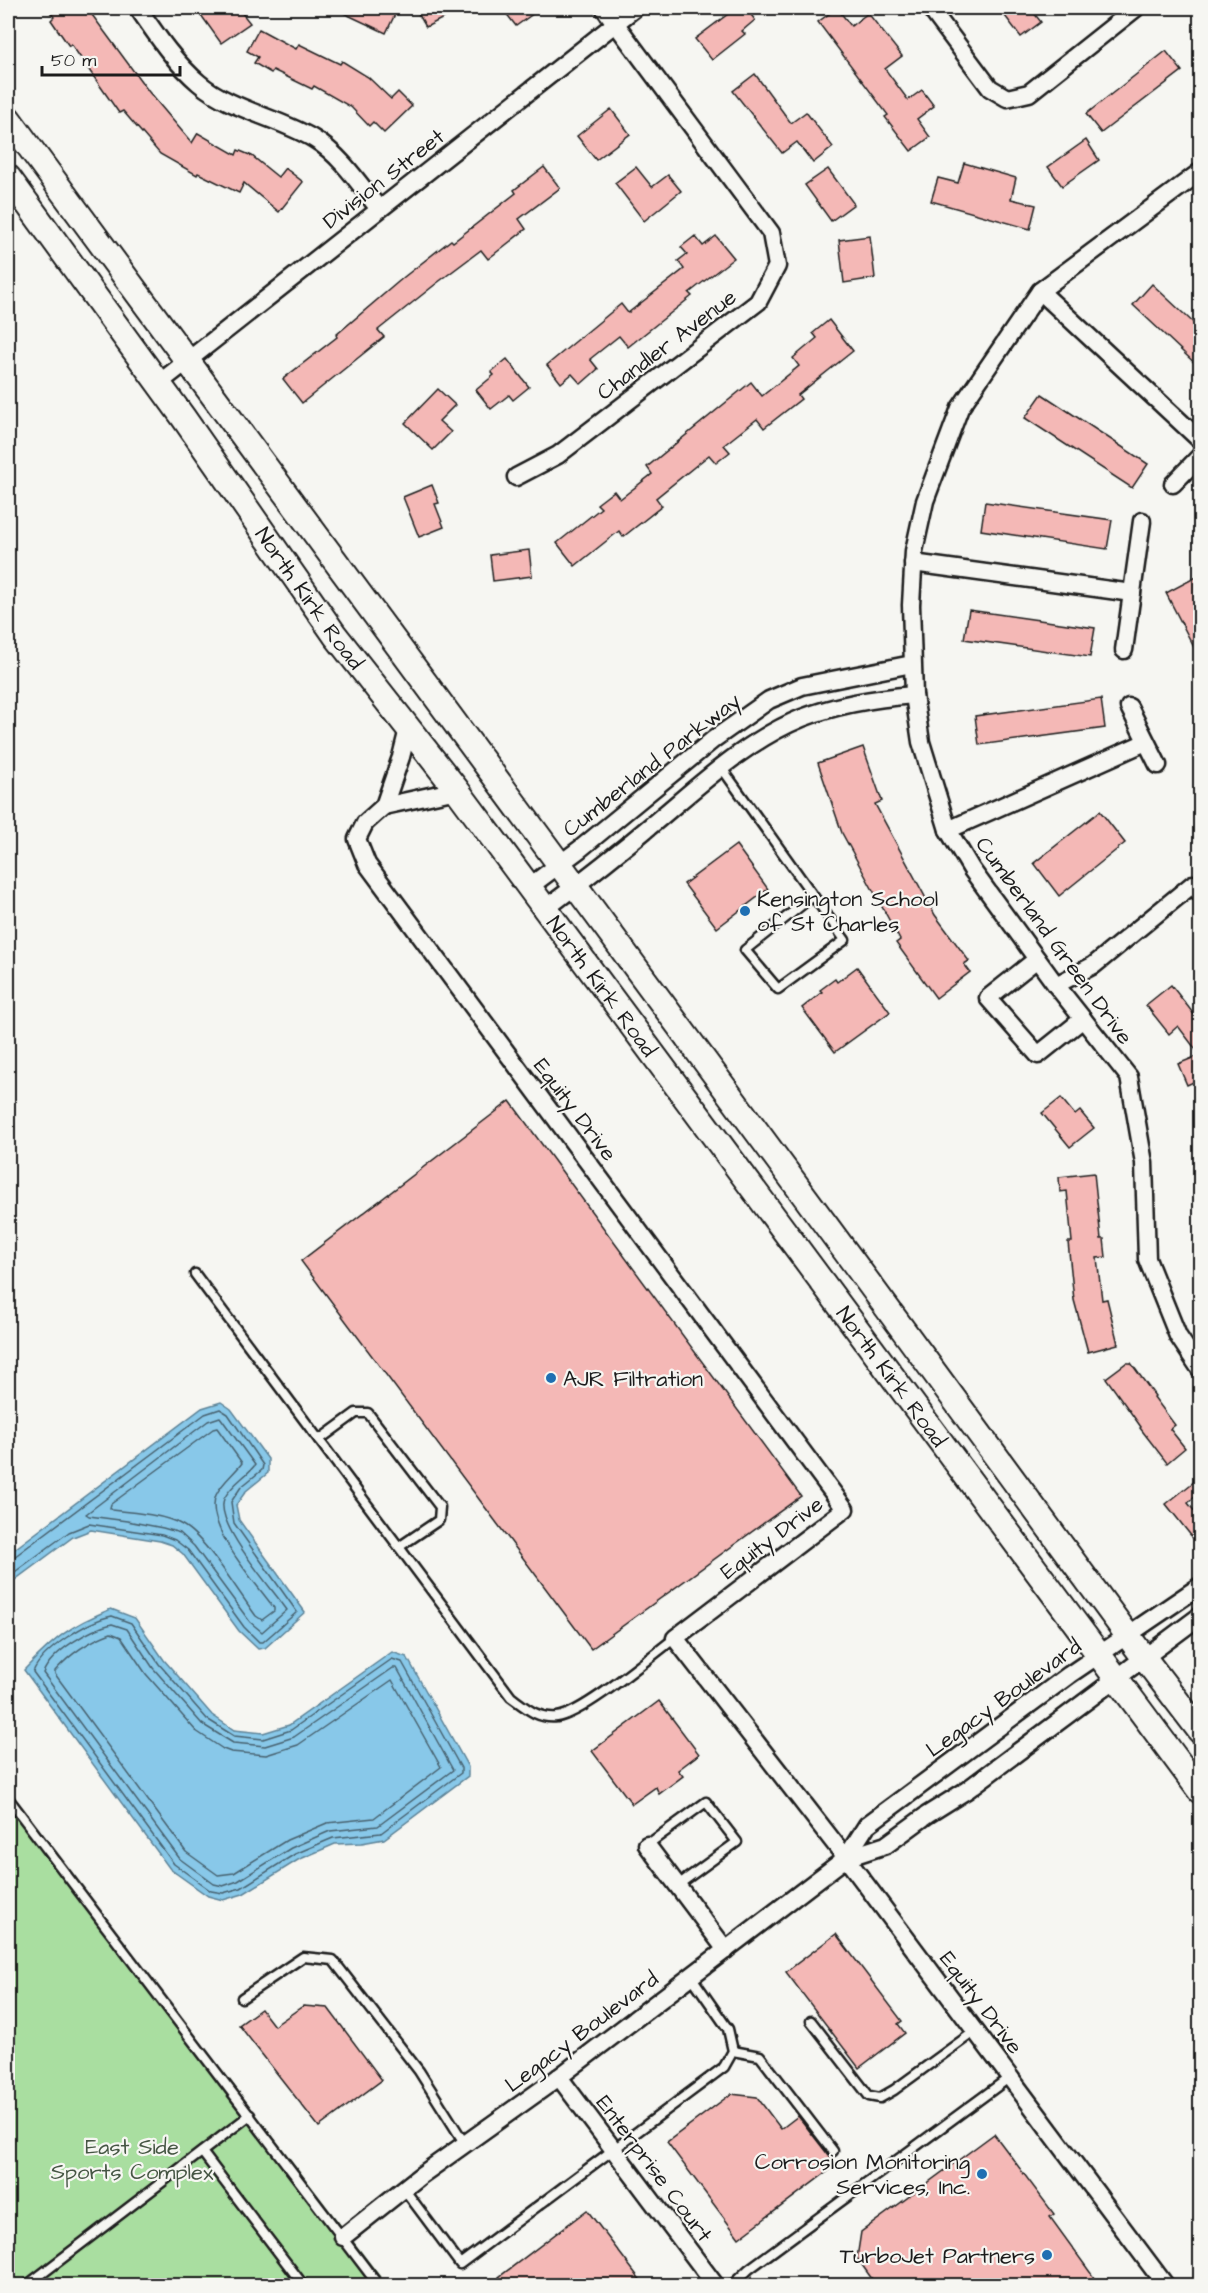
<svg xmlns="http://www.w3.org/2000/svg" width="1208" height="2293" font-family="'Architects Daughter',sans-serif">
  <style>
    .green { fill: #a9dea0; stroke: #627d5e; stroke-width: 1.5 }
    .water { fill: #88c8e9; stroke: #5d8397; stroke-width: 1.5 }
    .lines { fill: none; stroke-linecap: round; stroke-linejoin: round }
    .shore { stroke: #47616e; stroke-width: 1.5 }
    .building { fill: #f4b8b6; stroke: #1c1c1c; stroke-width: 1.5 }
    .lane-casing { stroke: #1c1c1c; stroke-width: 13 }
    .street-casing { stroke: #1c1c1c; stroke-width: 21 }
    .secondary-casing { stroke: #1c1c1c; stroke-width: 28 }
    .lane { stroke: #f6f6f2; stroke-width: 8 }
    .street { stroke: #f6f6f2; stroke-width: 16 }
    .secondary { stroke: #f6f6f2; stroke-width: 24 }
    .poi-dot { fill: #1f6fb2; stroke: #f6f6f2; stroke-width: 2 }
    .labels { text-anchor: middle; stroke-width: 4.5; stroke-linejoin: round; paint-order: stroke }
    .street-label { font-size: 22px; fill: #1c1c1c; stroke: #f6f6f2 }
    .poi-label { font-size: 22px; fill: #1c1c1c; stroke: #f6f6f2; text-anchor: start }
    .park-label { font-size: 22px; fill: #465644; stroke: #f6f6f2 }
  </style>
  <rect width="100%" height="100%" fill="#f6f6f2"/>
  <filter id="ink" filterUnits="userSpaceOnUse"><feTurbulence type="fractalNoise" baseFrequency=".0167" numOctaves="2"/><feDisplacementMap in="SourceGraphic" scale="12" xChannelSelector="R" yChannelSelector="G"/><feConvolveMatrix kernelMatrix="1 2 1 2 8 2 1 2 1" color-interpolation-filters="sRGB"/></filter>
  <g filter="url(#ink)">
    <polygon class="green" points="8,1791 386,2285 8,2285"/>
    <g class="water">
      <polygon points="221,1402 231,1409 268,1459 268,1473 246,1491 236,1505 239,1520 305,1612 265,1648 258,1649 239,1631 183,1554 172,1545 160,1541 91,1530 73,1537 8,1585 8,1554 202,1408"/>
      <path d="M111 1609 135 1618 164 1660 212 1715 234 1730 263 1733 289 1725 392 1652 407 1657 468 1767V1776L384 1839 362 1843 335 1844 298 1860 243 1894 223 1900 208 1896 170 1869 24 1670C55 1638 69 1626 111 1609Z"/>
    </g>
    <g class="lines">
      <g class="shore">
        <path d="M220 1417 255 1465C246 1477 231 1484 224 1499 214 1524 272 1588 287 1610L262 1632 250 1622 194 1546 180 1533 163 1528 127 1521 89 1516 86 1514 208 1421Z"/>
        <path d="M217 1428 242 1463C234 1474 222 1482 216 1495 203 1526 257 1584 274 1608V1611L262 1620 256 1616C239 1593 207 1540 184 1526 167 1515 133 1512 112 1510L110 1508 111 1504 213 1429Z"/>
        <polyline points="8,1558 14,1557 205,1414 220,1409 228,1414 263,1465 262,1470 241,1487 231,1502 234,1523 297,1612 263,1642 259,1642 244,1627 188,1550 175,1540 162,1535 89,1524 69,1532 8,1577"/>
        <path d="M112 1616 131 1623 159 1664 207 1719 234 1736 263 1739 291 1730 392 1659 402 1662 461 1768V1773L381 1833 333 1838 295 1854 241 1888 223 1893 211 1891 174 1864 33 1672C42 1649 88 1621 112 1616Z"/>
        <path d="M112 1624 127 1629 153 1668 202 1724 233 1743 265 1746 294 1737 393 1668H397L453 1770 378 1826 330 1831 291 1848 238 1881 223 1886 214 1884 180 1859 43 1673C52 1651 90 1629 112 1624Z"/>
        <path d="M111 1633 121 1637 146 1674 196 1731 223 1749 231 1752 266 1755 298 1745 392 1680 441 1767 374 1818 327 1823 287 1840 234 1873 218 1875 186 1852 55 1674V1671C71 1653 89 1641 111 1633Z"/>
      </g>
    </g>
    <g class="building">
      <polygon points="47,8 87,8 149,92 192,143 198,133 236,155 238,150 252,156 278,177 285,168 303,182 279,212 244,183 239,193 198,173 197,175 160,154 123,111 119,113 71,44 69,46 51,20 54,17"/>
      <polygon points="196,8 238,8 250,23 221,43"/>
      <polygon points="333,8 398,8 386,33"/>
      <polygon points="415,8 463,8 426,27"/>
      <polygon points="502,8 541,8 516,26"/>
      <polygon points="736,8 746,8 755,20 742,31 745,34 712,60 695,39"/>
      <polygon points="837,8 851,26 868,13 902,56 885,69 908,100 922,90 934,106 917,119 930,137 911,151 885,117 888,115 818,22"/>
      <polygon points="999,8 1030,8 1041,22 1021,37"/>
      <polygon points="259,29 296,49 299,44 340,64 342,61 368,77 391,99 398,92 412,106 384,133 373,122 369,126 351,107 314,86 312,89 273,70 271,73 254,63 258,57 247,51"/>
      <polygon points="1166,51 1182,71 1101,133 1086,114"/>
      <polygon points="755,74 791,123 806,112 833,147 813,163 797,142 782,153 733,91"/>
      <polygon points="611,109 630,134 596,160 577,136"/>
      <polygon points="1086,140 1099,160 1062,186 1048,167"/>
      <polygon points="964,163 1016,178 1011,199 1036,205 1030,229 931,201 938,178 958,183"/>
      <polygon points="544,167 560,188 519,219 526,229 488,259 481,250 437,283 378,330 384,337 302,403 283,379 337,337 336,335 404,277 451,240 453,242 516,193 514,190"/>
      <polygon points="636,167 652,187 668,175 681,191 644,221 615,183"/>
      <polygon points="828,169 854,204 831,221 805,185"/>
      <polygon points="695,236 703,246 716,236 734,258 689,293 692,296 628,347 619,336 590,359 598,369 581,384 572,374 561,383 547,365 621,304 628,313 684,269 678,261 687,254 681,247"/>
      <polygon points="870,236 875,278 844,283 839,240"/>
      <polygon points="1152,284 1200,329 1200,368 1133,305"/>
      <polygon points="829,320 853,351 798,395 801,399 764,428 757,419 724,445 730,452 716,463 709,455 656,498 662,506 623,537 619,531 575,566 557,543 601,508 597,504 614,491 620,499 652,474 647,467 751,382 762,396 799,366 793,358 817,338 813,333"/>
      <polygon points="507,359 529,387 513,400 509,395 491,409 476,390 494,375 491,372"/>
      <polygon points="438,389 455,405 439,421 451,432 433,450 405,423"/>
      <polygon points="1042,394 1148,464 1132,488 1025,418"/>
      <polygon points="432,485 439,503 435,504 444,527 419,537 403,497"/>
      <polygon points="985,502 1112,520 1107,549 981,530"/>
      <polygon points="529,550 532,576 493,581 490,555"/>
      <polygon points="1200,575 1200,659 1166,593"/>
      <polygon points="969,610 1095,628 1090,657 964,639"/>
      <polygon points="1101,699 1105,728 979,745 975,716"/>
      <polygon points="863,747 882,801 875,804 935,915 969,961 964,964 970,972 936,998 896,943 900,940 842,833 818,763"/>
      <polygon points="1100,811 1125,843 1059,896 1034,863"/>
      <polygon points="736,845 768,889 717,928 684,884"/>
      <polygon points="857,967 890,1012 835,1052 802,1008 822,992 820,990 835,979 837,982"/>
      <polygon points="1171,985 1200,1022 1200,1079 1187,1085 1178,1064 1200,1055 1178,1026 1169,1034 1146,1005"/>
      <polygon points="1061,1098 1075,1115 1080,1111 1094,1128 1070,1147 1042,1113"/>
      <polygon points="510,1101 801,1496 591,1649 301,1261"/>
      <polygon points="1094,1173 1101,1239 1104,1239 1106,1257 1097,1258 1102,1300 1107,1299 1118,1344 1088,1352 1074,1300 1068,1242 1072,1242 1067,1191 1060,1192 1059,1177"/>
      <polygon points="1126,1363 1131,1363 1155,1396 1154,1397 1175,1425 1170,1429 1185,1448 1167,1463 1140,1428 1141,1427 1106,1378"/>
      <polygon points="1200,1477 1200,1492 1188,1503 1200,1518 1200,1547 1166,1504"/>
      <polygon points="659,1701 699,1754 678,1770 683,1776 659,1794 656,1787 632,1804 592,1751"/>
      <polygon points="836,1934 902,2021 898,2024 905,2033 859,2068 786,1972"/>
      <polygon points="303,2006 328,2008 382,2080 319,2127 239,2025 261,2009 274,2026"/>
      <polygon points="731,2094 757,2097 781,2129 798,2116 836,2165 739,2238 667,2142"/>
      <polygon points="994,2134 1054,2214 1050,2217 1100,2286 877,2286 857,2258 861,2232"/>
      <polygon points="587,2210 645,2286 506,2286 499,2277"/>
    </g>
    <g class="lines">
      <g class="lane-casing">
        <g id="lane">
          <polyline points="721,767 845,940 778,989 745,950 813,896"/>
          <path d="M195 1274 511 1697C526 1708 538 1719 557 1717 583 1714 651 1656 675 1638"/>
          <polyline points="319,1440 356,1413 368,1413 440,1507 439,1520 399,1547"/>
          <polyline points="8,1798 379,2286"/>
          <polyline points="647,1845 706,1802 737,1842 678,1885"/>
          <polyline points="242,1998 303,1957 333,1960 419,2071 465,2144"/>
          <polyline points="811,2021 869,2096 880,2098 894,2090 975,2031"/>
          <polyline points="733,2051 760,2056 833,2151"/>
          <polyline points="202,2152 304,2286"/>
          <polyline points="404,2189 460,2264 724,2067 733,2051 728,2029 691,1976"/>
          <polyline points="26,2286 250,2115"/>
          <polyline points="731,2286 749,2269 1010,2077"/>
        </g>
      </g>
      <g class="street-casing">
        <g id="street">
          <path d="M138 8C156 34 174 62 199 83 229 109 279 118 314 139 341 155 360 185 379 209"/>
          <polyline points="930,8 990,88 1007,98 1029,93 1136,8"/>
          <polyline points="1200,172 1040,291 960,408 925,501 914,551 911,605 914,695 921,742 948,830 972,870 1056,985 1129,1077 1144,1163 1147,1259 1178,1336 1200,1369"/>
          <polyline points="1040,291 1200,440"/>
          <polyline points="158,384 635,8"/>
          <polyline points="516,477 558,455 758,302 777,266 771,233 604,8"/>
          <polyline points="1173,484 1200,456"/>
          <polyline points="913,563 1132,593"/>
          <polyline points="1124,650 1142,521"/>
          <polyline points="1129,707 1158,765"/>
          <polyline points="408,729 401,757 384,806 365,823 357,839 367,864 845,1509 675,1638 846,1858 1166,2286"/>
          <polyline points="384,806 457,790"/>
          <polyline points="948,830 1146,742"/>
          <polyline points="529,887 580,849 714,739 769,700 802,686 912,664"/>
          <path d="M545 909C584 880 622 850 660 818 704 781 748 740 802 718 838 704 875 698 914 695"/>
          <polyline points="1037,959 988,998 1038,1055 1083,1019"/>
          <polyline points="1056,985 1094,965 1193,884 1200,893"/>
          <polyline points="647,1845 726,1950"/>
          <polyline points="846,1858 867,1825 1069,1675 1200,1586"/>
          <polyline points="559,2077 716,2286"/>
          <polyline points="343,2237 420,2176 559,2077 846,1858 886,1845 927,1815 967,1790 1200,1616"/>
        </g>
      </g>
      <g class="secondary-casing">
        <g id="secondary">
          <path d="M8 118C383 634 769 1143 1145 1659L1200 1731"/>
          <path id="s1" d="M8 177 183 417 335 635 457 790 1200 1791"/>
        </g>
      </g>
      <use href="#lane" class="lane"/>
      <use href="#street" class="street"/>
      <use href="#secondary" class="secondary"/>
    </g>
  </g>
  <g class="poi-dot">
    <circle cx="745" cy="911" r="6"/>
    <circle cx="551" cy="1378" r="6"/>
    <circle cx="982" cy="2174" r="6"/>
    <circle cx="1047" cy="2255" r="6"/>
  </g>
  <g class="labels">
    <g class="street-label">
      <text transform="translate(383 178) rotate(-38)" y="8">Division Street</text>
      <text transform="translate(666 344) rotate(-37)" y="8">Chandler Avenue</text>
      <text dy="8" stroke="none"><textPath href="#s1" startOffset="518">North Kirk Road</textPath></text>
      <text transform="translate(651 764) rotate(-38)" y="8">Cumberland Parkway</text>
      <text transform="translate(1055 940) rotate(54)" y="8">Cumberland Green Drive</text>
      <text dy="8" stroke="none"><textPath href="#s1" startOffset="1004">North Kirk Road</textPath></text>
      <text transform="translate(576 1109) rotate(53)" y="8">Equity Drive</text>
      <text dy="8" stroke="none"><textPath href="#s1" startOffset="1490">North Kirk Road</textPath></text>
      <text transform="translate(771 1537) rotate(-37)" y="8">Equity Drive</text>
      <text transform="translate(1003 1697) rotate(-36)" y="8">Legacy Boulevard</text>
      <text transform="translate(982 2002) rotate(53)" y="8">Equity Drive</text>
      <text transform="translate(581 2031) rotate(-37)" y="8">Legacy Boulevard</text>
      <text transform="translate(655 2168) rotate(53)" y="8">Enterprise Court</text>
    </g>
    <g class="poi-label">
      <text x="757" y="906">Kensington School<tspan x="757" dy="25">of St Charles</tspan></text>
      <text x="563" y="1386">AJR Filtration</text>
      <text x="970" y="2169" text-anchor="end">Corrosion Monitoring<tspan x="970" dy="25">Services, Inc.</tspan></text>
      <text x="1035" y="2263" text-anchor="end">TurboJet Partners</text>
    </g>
    <g class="park-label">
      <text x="132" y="2154">East Side<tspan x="132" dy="25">Sports Complex</tspan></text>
    </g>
  </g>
  <rect width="1208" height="2293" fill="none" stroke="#f6f6f2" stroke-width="30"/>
  <rect x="15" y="15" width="1178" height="2263" fill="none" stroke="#1c1c1c" stroke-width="2" filter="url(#ink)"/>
  <path d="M42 66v9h138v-9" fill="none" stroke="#1c1c1c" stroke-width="3"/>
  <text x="51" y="66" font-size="18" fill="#1c1c1c" stroke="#f6f6f2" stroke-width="4.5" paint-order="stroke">50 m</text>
</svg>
